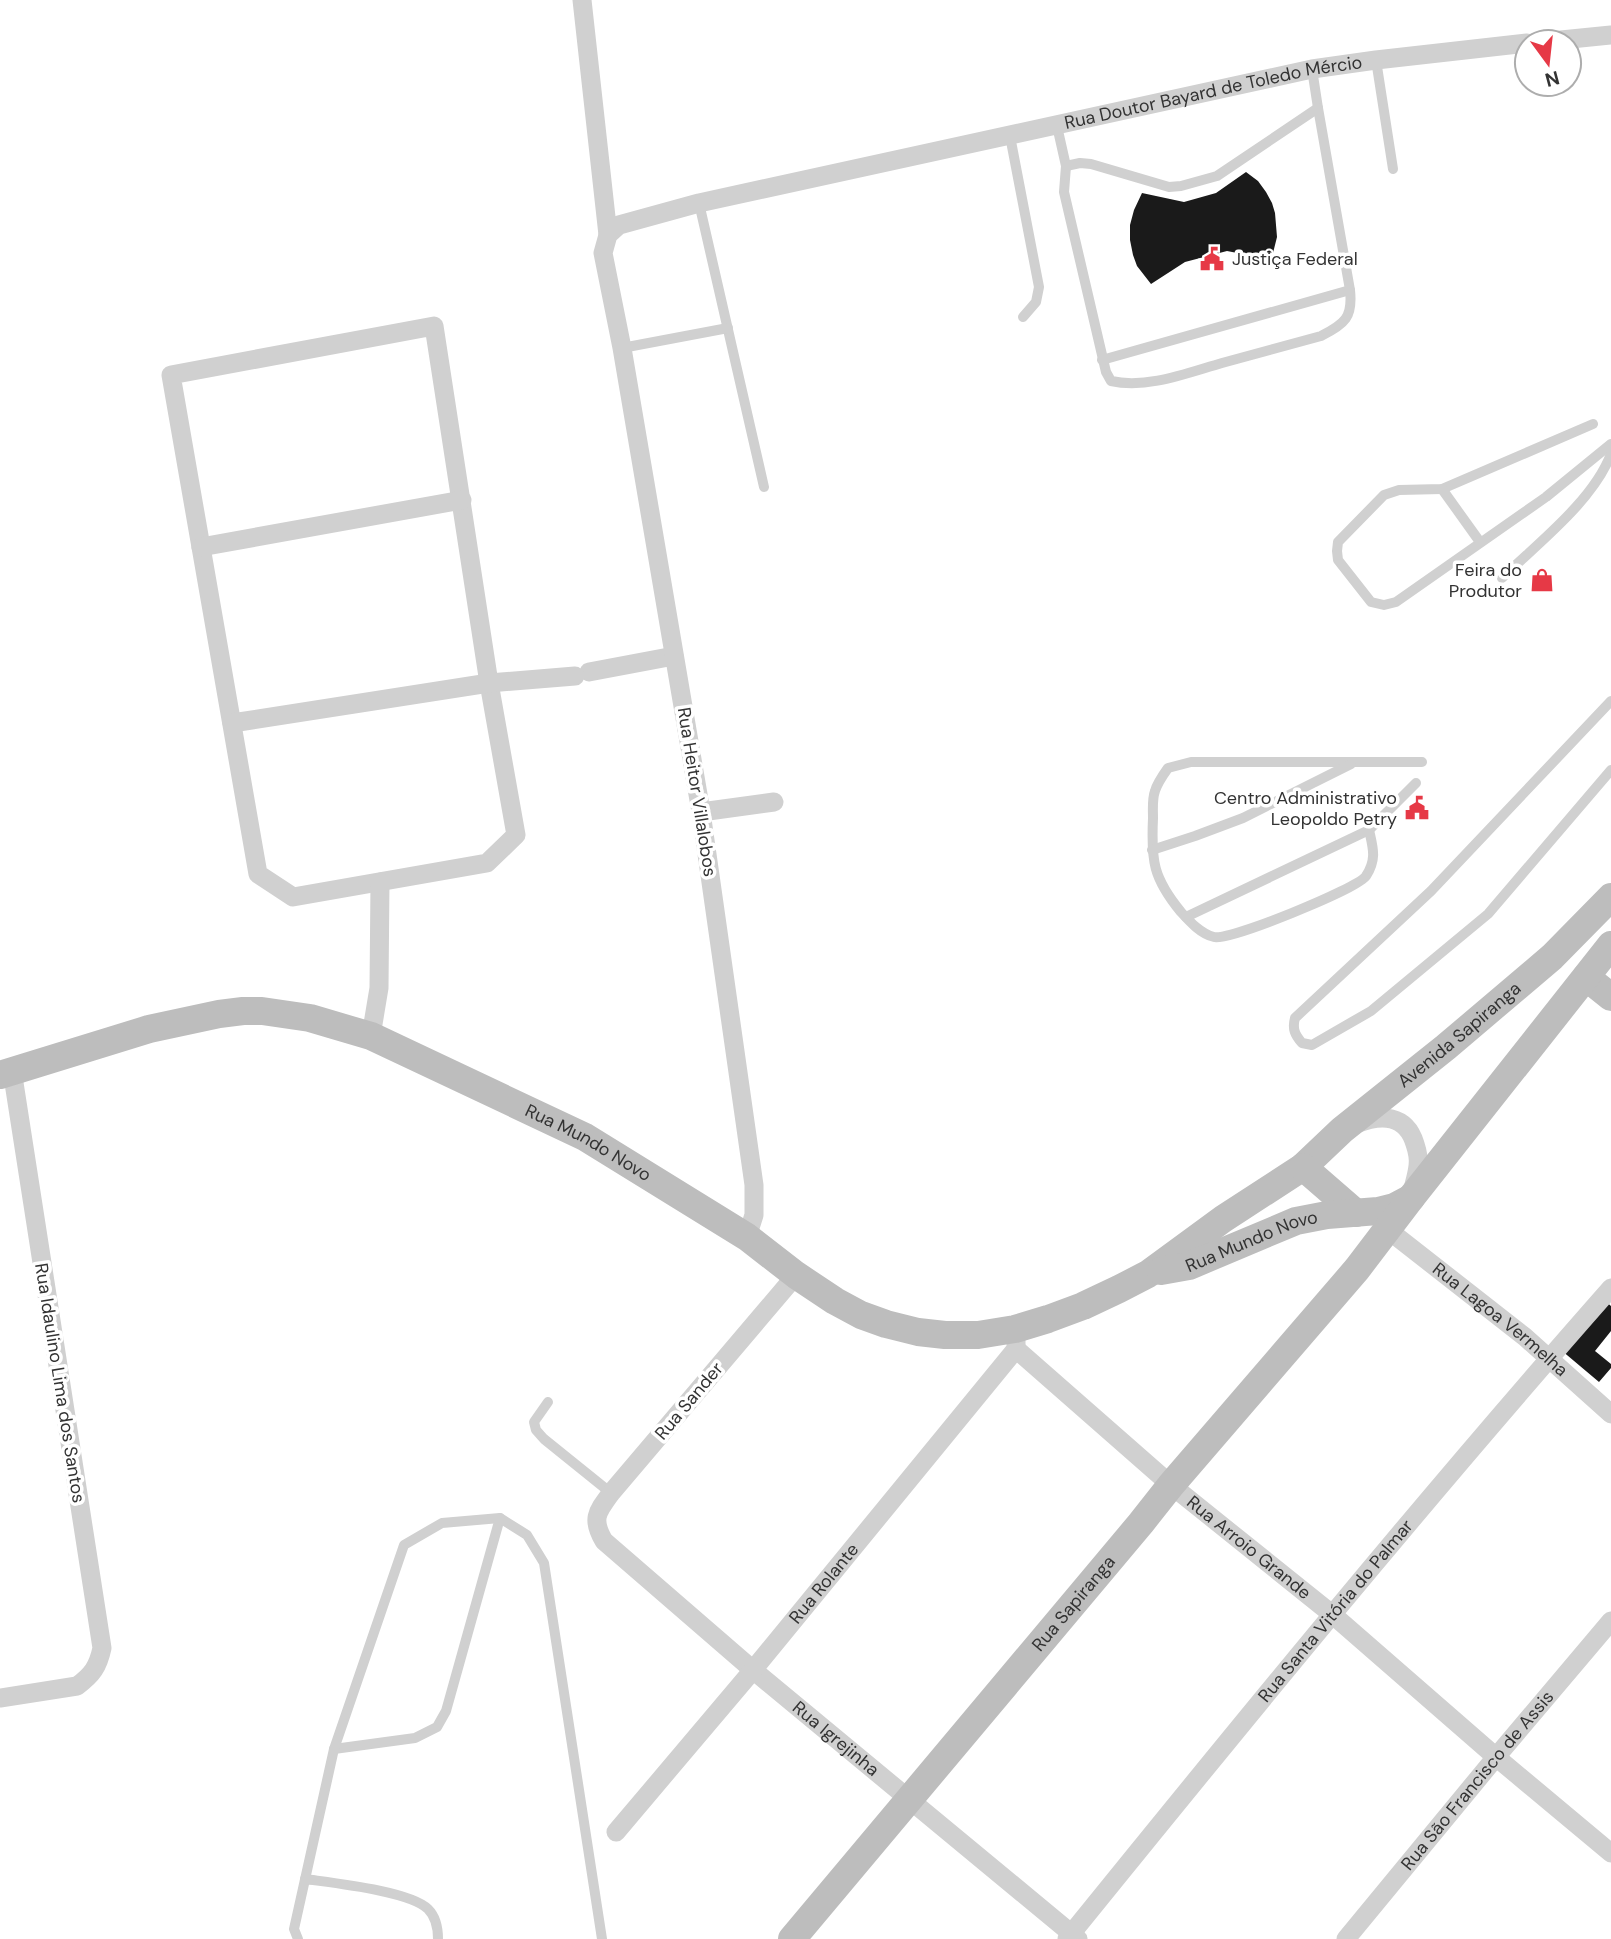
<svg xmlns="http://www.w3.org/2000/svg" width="1611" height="1939" font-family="'DM Sans',sans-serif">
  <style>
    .building { fill: #1a1a1a }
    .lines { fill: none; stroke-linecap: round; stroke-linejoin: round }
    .lane { stroke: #d0d0d0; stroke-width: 10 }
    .street { stroke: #d0d0d0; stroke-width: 19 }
    .secondary { stroke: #bdbdbd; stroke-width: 28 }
    .labels { text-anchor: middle; stroke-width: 7; stroke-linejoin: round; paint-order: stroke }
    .street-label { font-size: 18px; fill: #333; stroke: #fff }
    .poi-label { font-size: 18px; fill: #333; stroke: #fff; text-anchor: end }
  </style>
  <rect width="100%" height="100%" fill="#fff"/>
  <g class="building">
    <polygon points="1246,172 1258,181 1266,192 1272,203 1275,213 1277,237 1273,253 1268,259 1227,251 1185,262 1151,284 1137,266 1133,255 1130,240 1130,225 1134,210 1142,193 1184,202 1216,193"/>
    <polygon points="1603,1299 1611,1306 1611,1331 1595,1351 1611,1364 1611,1368 1599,1382 1561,1350"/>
  </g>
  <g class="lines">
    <g class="lane">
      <polyline points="1376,60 1393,169"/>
      <path d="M1057 126 1066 166 1064 192 1106 372 1111 381C1147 389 1187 373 1222 363 1255 354 1288 345 1321 336 1345 324 1353 317 1350 290L1318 108 1312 69"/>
      <polyline points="1010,136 1039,287 1036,302 1023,317"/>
      <polyline points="1066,166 1080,163 1091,164 1169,187 1181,186 1217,176 1318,108"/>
      <polyline points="699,203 764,487"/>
      <polyline points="622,348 728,328"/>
      <polyline points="1102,360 1350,290"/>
      <polyline points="1593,424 1442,489 1399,490 1384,495 1338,542 1337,551 1338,560 1371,602 1384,605 1396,602 1546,497 1611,444"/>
      <polyline points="1442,489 1480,542"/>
      <path d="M1502 578C1538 543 1593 501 1611 454"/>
      <path d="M1611 701 1431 891 1295 1018C1292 1029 1295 1035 1302 1043L1312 1045 1371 1011 1488 914 1611 770"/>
      <path d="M1369 830C1373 848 1377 859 1366 876 1357 889 1229 941 1214 937 1201 934 1190 922 1181 912 1153 878 1151 861 1153 818 1153 810 1152 799 1155 791 1157 784 1163 775 1168 768L1191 762H1422"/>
      <polyline points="1152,850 1195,836 1243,818 1351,764"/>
      <polyline points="1186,917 1369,830 1416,783"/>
      <polyline points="548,1402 534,1422 536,1430 544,1439 611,1493"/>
      <polyline points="334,1749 415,1738 437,1727 446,1711 500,1518"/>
      <path d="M305 1879C333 1883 410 1891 428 1909 436 1917 438 1928 438 1939"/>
      <polyline points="298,1939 294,1929 334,1749 404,1545 442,1523 500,1518 527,1535 544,1563 602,1939"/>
    </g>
    <g class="street">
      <polyline points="582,0 608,235"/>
      <polyline points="1541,42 1611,35"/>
      <polygon points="434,326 489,683 516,835 487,863 293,897 258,874 171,375"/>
      <polyline points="201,547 462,500"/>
      <polyline points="589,672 674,656"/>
      <polyline points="232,723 489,683 575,676"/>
      <polyline points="701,812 774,802"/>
      <polyline points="371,1036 379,988 380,882"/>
      <path d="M1356 1124C1381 1114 1406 1114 1415 1144 1417 1150 1419 1159 1418 1166 1417 1175 1414 1184 1412 1193"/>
      <path id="s1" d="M1387 1229 1525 1337 1611 1414"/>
      <path id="s2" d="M747 1237 754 1215V1185L701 812 622 348 603 253 608 235 619 225 699 203 1312 69 1376 60 1527 43"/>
      <path id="s3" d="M796 1275 611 1493C597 1512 591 1519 604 1541L753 1670 1078 1939"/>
      <path id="s4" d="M1016 1349 1171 1485 1333 1615 1496 1757 1611 1853"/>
      <path d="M0 1698 77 1686C92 1675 98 1667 102 1648L12 1070"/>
      <path id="s5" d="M616 1832 753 1670 1016 1349V1337"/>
      <path id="s6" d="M1067 1939C1245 1719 1424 1500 1611 1288"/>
      <path id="s7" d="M1346 1939 1496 1757 1611 1621"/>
    </g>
    <g class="secondary">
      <polyline points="1586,977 1611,997"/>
      <path id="s8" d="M0 1075 149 1029 219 1014 243 1011H262L310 1018 371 1036 585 1137 747 1237 796 1275 835 1301 861 1315 886 1324 918 1332 945 1335H978L1015 1329 1048 1319 1083 1306 1119 1289 1148 1274 1223 1219 1303 1167 1342 1130 1446 1047 1552 957 1611 897"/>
      <polyline points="1303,1167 1356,1213"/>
      <path id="s9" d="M1161 1271 1189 1266 1296 1221 1327 1215 1378 1211 1394 1207 1411 1198"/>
      <path id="s10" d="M792 1939 1141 1523 1171 1485 1357 1269 1411 1198 1611 945"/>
    </g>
  </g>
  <defs>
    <g id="civic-bare" transform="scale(1.89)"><path d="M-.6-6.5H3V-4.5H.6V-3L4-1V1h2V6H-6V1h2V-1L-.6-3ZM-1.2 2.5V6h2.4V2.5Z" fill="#e63946" stroke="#fff" stroke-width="2.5" paint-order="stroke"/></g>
    <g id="shop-bare" transform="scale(1.89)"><path d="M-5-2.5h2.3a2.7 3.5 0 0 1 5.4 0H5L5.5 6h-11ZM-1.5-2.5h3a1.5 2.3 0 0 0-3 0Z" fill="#e63946" stroke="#fff" stroke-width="2.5" paint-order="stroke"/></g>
  </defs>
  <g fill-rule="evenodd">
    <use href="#civic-bare" x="1212" y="259"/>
    <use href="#shop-bare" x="1542" y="580"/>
    <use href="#civic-bare" x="1417" y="808"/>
  </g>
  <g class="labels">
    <g class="street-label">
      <text dy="6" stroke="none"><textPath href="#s2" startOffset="1640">Rua Doutor Bayard de Toledo Mércio</textPath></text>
      <text transform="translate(697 792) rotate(81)" y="6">Rua Heitor Villalobos</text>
      <text dy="6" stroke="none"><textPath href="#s8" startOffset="1643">Avenida Sapiranga</textPath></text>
      <text dy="6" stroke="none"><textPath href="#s8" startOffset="625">Rua Mundo Novo</textPath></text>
      <text dy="6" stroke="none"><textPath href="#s9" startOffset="96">Rua Mundo Novo</textPath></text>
      <text dy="6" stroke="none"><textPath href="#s1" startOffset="145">Rua Lagoa Vermelha</textPath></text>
      <text transform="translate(60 1383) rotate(81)" y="6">Rua Idaulino Lima dos Santos</text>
      <text transform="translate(689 1401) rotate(-50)" y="6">Rua Sander</text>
      <text dy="6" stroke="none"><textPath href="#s4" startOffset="306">Rua Arroio Grande</textPath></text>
      <text dy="6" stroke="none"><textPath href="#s5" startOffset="324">Rua Rolante</textPath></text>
      <text dy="6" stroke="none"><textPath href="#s10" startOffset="438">Rua Sapiranga</textPath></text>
      <text dy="6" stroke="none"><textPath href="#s6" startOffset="424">Rua Santa Vitória do Palmar</textPath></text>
      <text dy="6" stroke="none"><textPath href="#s3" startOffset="644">Rua Igrejinha</textPath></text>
      <text dy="6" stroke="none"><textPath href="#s7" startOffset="206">Rua São Francisco de Assis</textPath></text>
    </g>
    <g class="poi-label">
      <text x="1232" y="265" text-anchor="start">Justiça Federal</text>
      <text x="1522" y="576">Feira do<tspan x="1522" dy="21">Produtor</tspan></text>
      <text x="1397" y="804">Centro Administrativo<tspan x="1397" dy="21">Leopoldo Petry</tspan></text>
    </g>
  </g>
  <g transform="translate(1548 63) rotate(165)"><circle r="33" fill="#ffffff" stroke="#adadad" stroke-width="2"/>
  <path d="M0-5L12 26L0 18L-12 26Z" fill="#e63946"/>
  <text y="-10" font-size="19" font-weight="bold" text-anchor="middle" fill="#333333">N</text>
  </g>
</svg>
